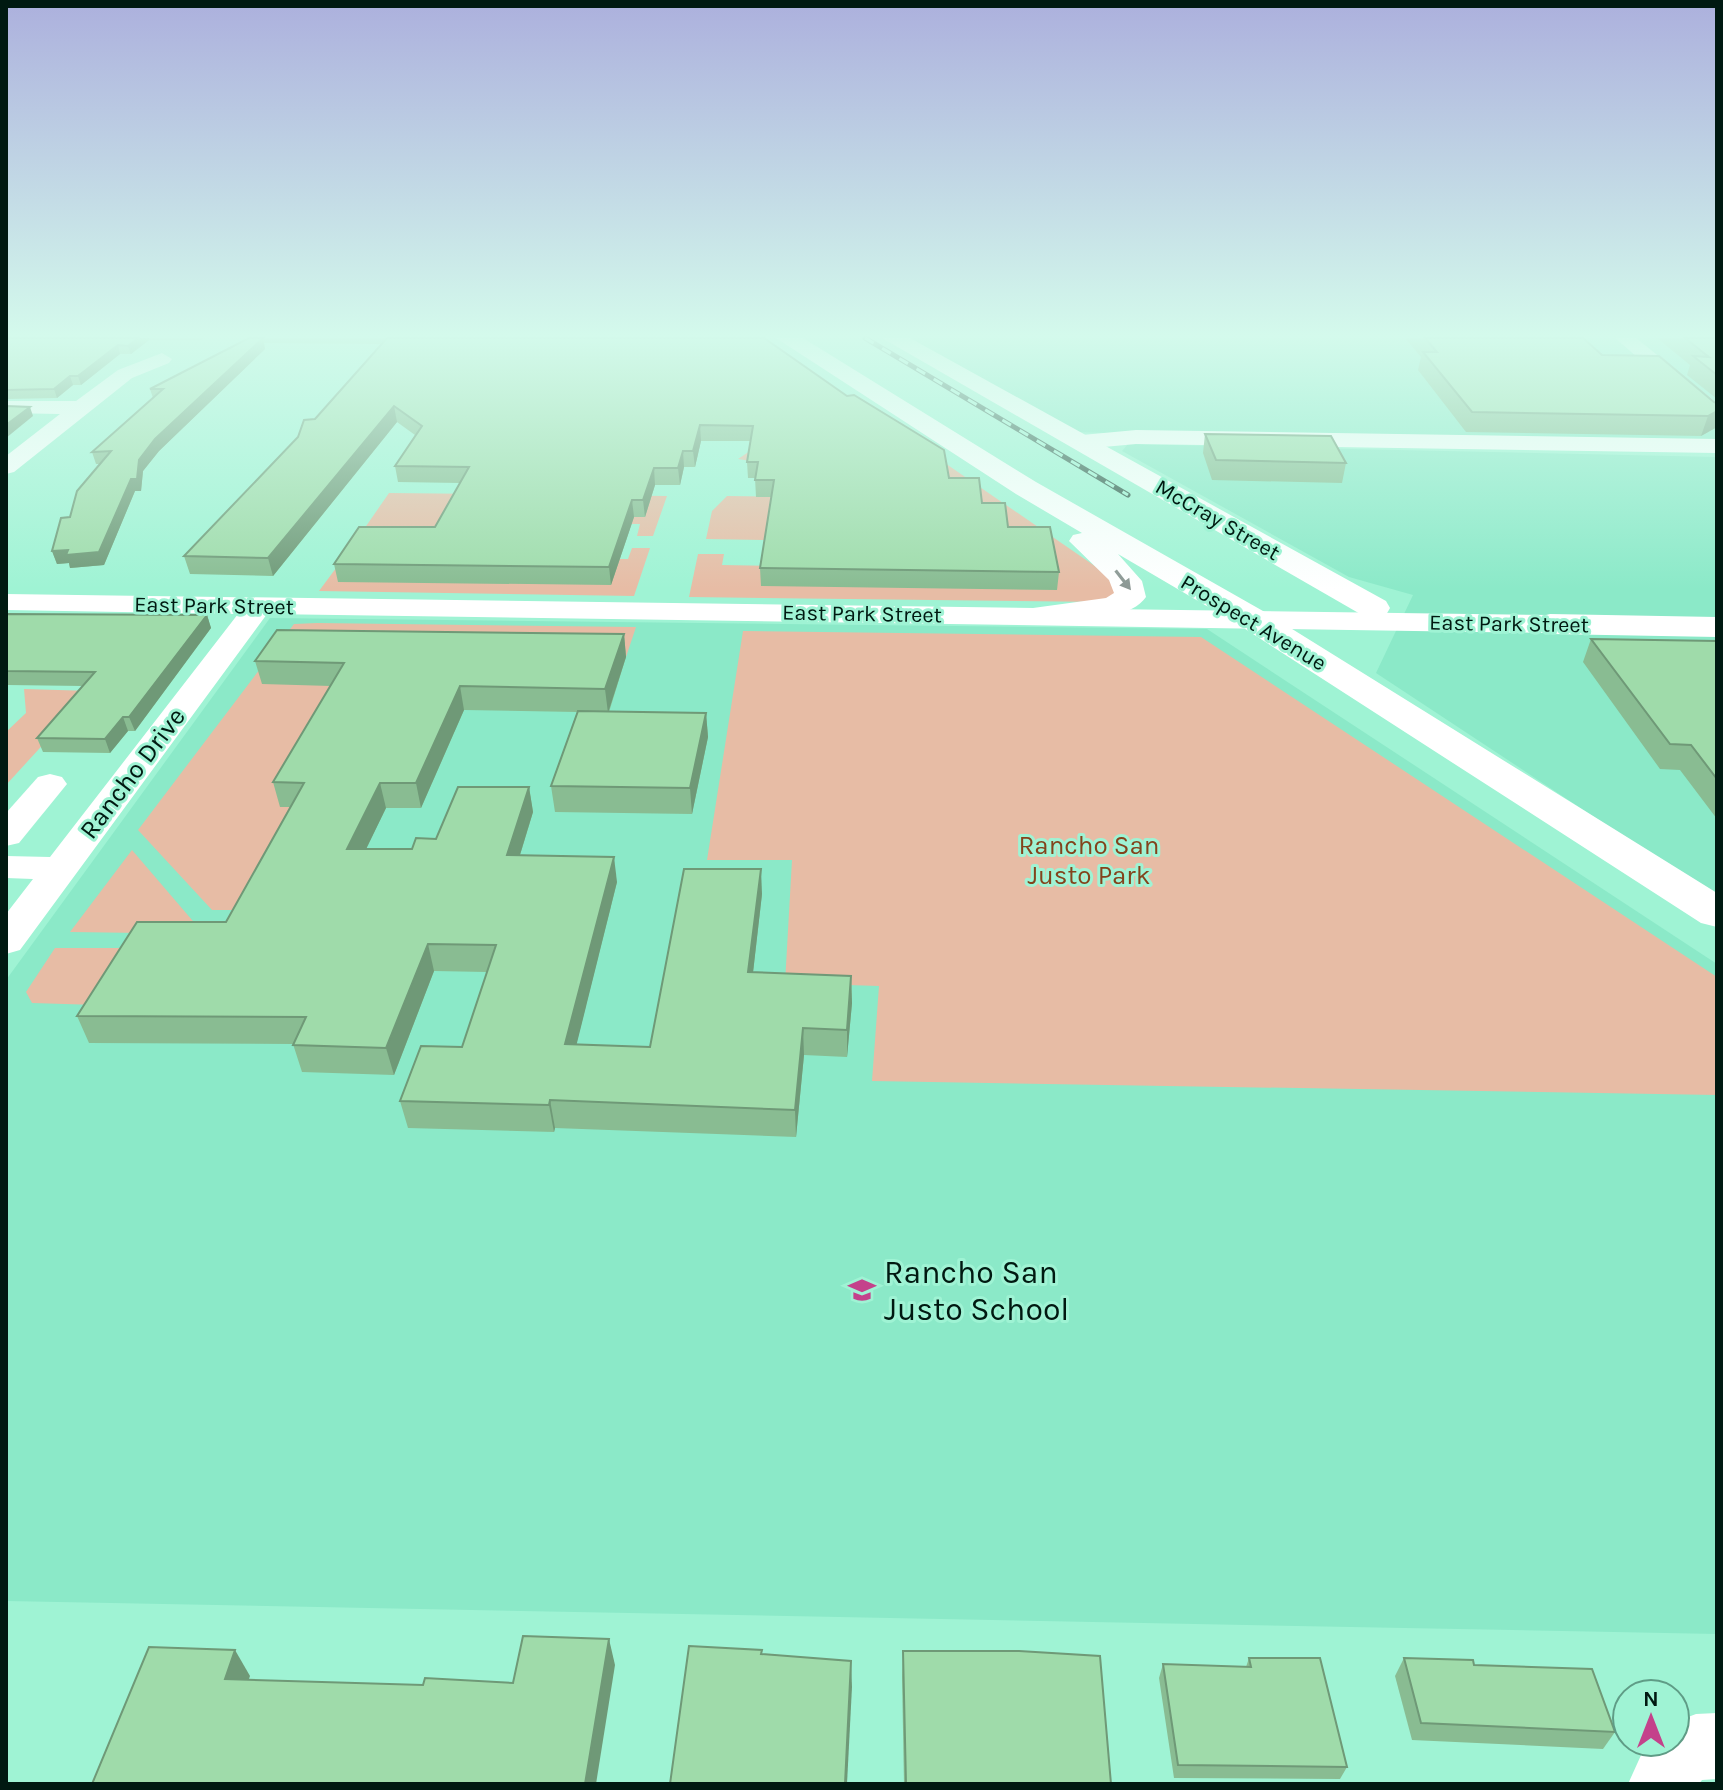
<svg xmlns="http://www.w3.org/2000/svg" width="1723" height="1790" font-family="Karla,sans-serif">
  <style>
    .built { fill: #8be9c8 }
    .green { fill: #e7bca5 }
    .lines { fill: none; stroke-linecap: round; stroke-linejoin: round }
    .street { fill: #fff; fill-rule: evenodd }
    .secondary { fill: #fff; fill-rule: evenodd }
    .rail-casing { stroke: #2e5849; stroke-width: 5 }
    .rail { stroke: #9ff3d4; stroke-width: 3; stroke-dasharray: 10; stroke-linecap: butt }
    .wall { fill: #89bc92 }
    .shaded-wall { fill: #6f9977 }
    .building { fill: #9fdbaa; stroke: #6f9977; stroke-width: 2 }
    .oneway { fill: #8c9894 }
    .labels { text-anchor: middle; stroke-width: 6; stroke-linejoin: round; paint-order: stroke }
    .far-street-label { font-size: 22px; fill: #001911; stroke: #9ff3d4 }
    .street-label { font-size: 26px; fill: #001911; stroke: #9ff3d4 }
    .park-label { font-size: 26px; fill: #83431c; stroke: #9ff3d4 }
    .near-poi-label { font-size: 32px; fill: #001911; stroke: #9ff3d4; text-anchor: start }
  </style>
  <rect width="100%" height="100%" fill="#9ff3d4"/>
  <g class="built">
    <polygon points="905,338 1717,338 1717,451 1074,432"/>
    <polygon points="1128,444 1717,457 1717,898 1376,673 1413,595 1349,577 1122,451"/>
    <polygon points="270,618 1207,629 1717,964 1717,1634 6,1601 6,980"/>
  </g>
  <g class="green">
    <polygon points="859,404 1121,584 1125,588 1106,602 689,597 698,554 724,554 722,565 979,569 768,540 706,539 712,511 727,496 803,497 757,462 738,459 750,451"/>
    <polygon points="389,493 667,496 653,536 637,536 640,524 502,523 362,532"/>
    <polygon points="632,548 650,548 634,596 319,591 345,556 628,559"/>
    <polygon points="317,623 636,627 626,657 377,655 281,806 305,807 232,910 212,910 138,830 294,624"/>
    <polygon points="743,631 1201,637 1717,977 1717,1095 872,1081 879,986 785,983 792,860 707,860"/>
    <polygon points="24,689 92,691 6,785 6,732 26,713"/>
    <polygon points="132,850 198,927 143,933 70,932"/>
    <polygon points="55,948 138,948 97,1005 32,1003 26,992"/>
  </g>
  <g class="lines">
    <g class="street">
      <polygon points="1615,338 1636,338 1717,403 1717,421 1709,419"/>
      <polygon points="162,353 172,359 169,363 132,378 14,472 6,474 6,456 60,414 6,413 6,401 76,401 118,370"/>
      <polygon points="1136,430 1717,439 1717,453 1136,444 1082,449 1074,447 1071,442 1074,437 1082,435"/>
      <polygon points="6,594 1550,615 1560,618 1564,624 1560,630 1550,633 267,614 20,950 6,954 6,914 33,879 6,878 6,856 50,857 238,614 6,610"/>
      <polygon points="50,774 62,777 67,784 19,843 6,846 6,813 38,777"/>
      <polygon points="1717,1713 1717,1779 1702,1780 1699,1784 1628,1784 1647,1742 1675,1742 1675,1722 1696,1714"/>
    </g>
    <g class="secondary">
      <path d="M776 338H803L1036 482 1263 611 1717 893V927L1701 923 1239 625 1118 554 1142 581 1146 597C1130 621 1060 629 1033 622L1028 615 1033 608 1106 598 1114 593 1109 580 1069 541 1073 535 1082 533 1016 494Z"/>
      <polygon points="882,338 910,338 1386,601 1390,608 1386,615 1374,618 1362,615"/>
      <polygon points="1550,614 1717,617 1717,637 1550,634 1538,631 1533,624 1538,617"/>
    </g>
    <g class="rail-casing">
      <polyline id="rail" points="865,338 1128,495"/>
    </g>
    <use href="#rail" class="rail"/>
  </g>
  <g class="wall">
    <polygon points="6,338 203,338 201,340 149,340 131,354 120,354 81,385 73,385 57,398 6,399"/>
    <polygon points="249,338 764,338 982,503 1059,572 1057,590 761,586 760,568 772,497 756,497 755,478 748,478 747,462 751,441 701,441 695,467 684,467 680,485 655,485 645,517 634,517 611,585 338,582 334,564 435,527 460,483 398,482 395,466 415,435 397,422 273,576 190,574 184,556 315,419 382,344 264,343 265,349 159,451 143,471 141,491 135,491 104,565 70,568 69,563 57,564 52,551 70,517 100,464 96,464 92,452 153,398 150,389"/>
    <polygon points="1405,338 1583,338 1602,355 1717,403 1717,427 1701,436 1466,432 1418,370 1421,357"/>
    <polygon points="1657,338 1717,338 1717,399 1687,375 1690,365"/>
    <polygon points="1205,434 1346,463 1342,483 1212,480 1203,453"/>
    <polygon points="6,614 207,615 211,628 135,731 128,731 110,753 43,752 37,738 83,686 8,685 8,713 6,713"/>
    <polygon points="624,634 626,657 609,712 706,713 708,737 692,814 555,812 551,786 577,712 464,710 421,808 386,808 366,849 412,849 436,839 529,787 533,812 520,855 617,882 576,1045 650,1047 762,894 753,972 851,976 852,1003 847,1057 804,1055 796,1137 555,1128 554,1132 408,1128 400,1101 462,1047 487,972 434,971 394,1075 302,1072 293,1044 89,1043 77,1016 226,922 290,807 280,807 273,782 331,686 262,684 255,661"/>
    <polygon points="1591,639 1717,641 1717,819 1680,770 1660,769 1583,662"/>
    <polygon points="903,1651 1111,1784 904,1784 902,1677"/>
    <polygon points="1249,1658 1347,1767 1340,1779 1174,1778 1159,1678 1163,1664 1246,1667"/>
    <polygon points="1404,1658 1474,1665 1615,1732 1603,1749 1412,1740 1395,1676"/>
  </g>
  <g class="shaded-wall">
    <polygon points="138,338 149,338 149,340 131,354 128,346"/>
    <polygon points="263,338 265,349 159,451 143,471 141,491 135,491 104,565 70,568 69,563 57,564 52,551 139,460 155,439"/>
    <polygon points="118,345 120,354 81,385 78,376"/>
    <polygon points="70,376 73,385 57,398 54,389"/>
    <polygon points="394,406 397,422 273,576 268,558"/>
    <polygon points="30,407 33,416 6,438 6,425"/>
    <polygon points="1717,411 1717,427 1701,436 1708,416"/>
    <polygon points="700,425 701,441 695,467 693,451"/>
    <polygon points="683,451 684,467 680,485 678,468"/>
    <polygon points="654,468 655,485 645,517 643,500"/>
    <polygon points="632,500 634,517 611,585 609,567"/>
    <polygon points="207,615 211,628 135,731 129,717"/>
    <polygon points="624,634 626,657 608,713 605,689"/>
    <polygon points="6,679 8,685 8,713 6,713"/>
    <polygon points="460,686 464,710 421,808 416,783"/>
    <polygon points="706,713 708,737 692,814 690,788"/>
    <polygon points="123,717 128,731 110,753 105,739"/>
    <polygon points="380,783 386,808 354,874 347,849"/>
    <polygon points="529,787 533,812 512,881 507,855"/>
    <polygon points="614,857 617,882 570,1071 565,1044"/>
    <polygon points="761,869 762,894 750,999 748,972"/>
    <polygon points="428,944 434,971 394,1075 386,1048"/>
    <polygon points="851,976 852,1003 847,1057 847,1030"/>
    <polygon points="803,1028 804,1055 796,1137 795,1110"/>
    <polygon points="550,1100 555,1128 554,1132 549,1105"/>
    <polygon points="609,1639 615,1665 596,1784 585,1784"/>
    <polygon points="235,1650 250,1676 240,1704 225,1679"/>
    <polygon points="851,1661 852,1687 847,1784 845,1784"/>
  </g>
  <g class="building">
    <polygon points="6,338 138,338 128,346 118,345 78,376 70,376 54,389 6,390"/>
    <polygon points="249,338 263,338 155,439 139,460 137,479 131,479 99,552 66,555 68,550 52,551 61,518 70,517 77,491 111,451 92,452 163,389 150,389"/>
    <polygon points="387,338 764,338 847,396 854,395 944,450 949,478 979,478 982,503 1005,503 1008,527 1050,527 1059,572 760,568 774,480 755,480 758,462 747,462 753,426 700,425 693,451 683,451 678,468 654,468 643,500 632,500 609,567 334,564 359,527 435,527 469,467 395,466 422,426 394,406 268,558 184,556 298,437 304,420 315,419"/>
    <polygon points="1425,338 1583,338 1602,355 1659,356 1714,402 1717,403 1717,411 1708,416 1472,412 1423,352 1437,352"/>
    <polygon points="1685,338 1717,338 1717,375 1693,356 1709,357"/>
    <polygon points="6,406 30,407 6,425"/>
    <polygon points="1205,434 1331,436 1346,463 1216,460"/>
    <polygon points="6,614 207,615 129,717 123,717 105,739 37,738 95,672 6,671"/>
    <polygon points="277,630 624,634 605,689 460,686 416,783 380,783 347,849 412,849 416,838 436,839 458,787 529,787 507,855 614,857 565,1044 650,1047 684,869 761,869 748,972 851,976 847,1030 803,1028 795,1110 550,1100 549,1105 400,1101 421,1046 462,1047 496,945 428,944 386,1048 293,1045 306,1017 77,1016 137,922 226,922 304,783 273,782 344,663 255,661"/>
    <polygon points="1591,639 1717,641 1717,779 1691,745 1670,744"/>
    <polygon points="578,711 706,713 690,788 551,786"/>
    <polygon points="523,1636 609,1639 585,1784 92,1784 149,1647 235,1650 225,1679 423,1685 425,1678 513,1683"/>
    <polygon points="689,1646 762,1650 761,1654 851,1661 845,1784 670,1784"/>
    <polygon points="903,1651 1019,1651 1100,1656 1111,1784 906,1784"/>
    <polygon points="1249,1658 1320,1658 1347,1767 1178,1765 1163,1664 1251,1667"/>
    <polygon points="1404,1658 1473,1660 1474,1665 1592,1669 1615,1732 1421,1723"/>
  </g>
  <defs><path id="oneway-solid" d="M-6-.8H1V-3.2L6.5 0L1 3.2V.8H-6Z" transform="scale(2)"/></defs>
  <use class="oneway" href="#oneway-solid" transform="translate(1123 580) rotate(52)"/>
  <linearGradient id="sky" x2="0" y2="1"><stop stop-color="#acb0dd"/><stop offset="0.57" stop-color="#d4faec"/><stop offset="1" stop-color="#d4faec" stop-opacity="0"/></linearGradient>
  <rect width="1723" height="589" fill="url(#sky)"/>
  <defs>
    <g id="school-bare" transform="scale(2.16)"><path d="M0-5L7-2L0 1L-7-2ZM-4 1L0 2.5L4 1V4Q0 6-4 4Z" fill="#c4428b" stroke="#9ff3d4" stroke-width="2.5" paint-order="stroke"/></g>
  </defs>
  <g fill-rule="evenodd">
    <use href="#school-bare" x="862" y="1290"/>
  </g>
  <g class="labels">
    <g class="far-street-label">
      <text transform="translate(1218 519) rotate(30)" y="8">McCray Street</text>
      <text transform="translate(214 605) rotate(1)" y="8">East Park Street</text>
      <text transform="translate(862 613) rotate(1)" y="8">East Park Street</text>
      <text transform="translate(1254 622) rotate(31)" y="8">Prospect Avenue</text>
      <text transform="translate(1509 623) rotate(1)" y="8">East Park Street</text>
    </g>
    <g class="street-label">
      <text transform="translate(132 773) rotate(-53)" y="9">Rancho Drive</text>
    </g>
    <g class="park-label">
      <text x="1089" y="854">Rancho San<tspan x="1089" dy="30">Justo Park</tspan></text>
    </g>
    <g class="near-poi-label">
      <text x="884" y="1283">Rancho San<tspan x="884" dy="37">Justo School</tspan></text>
    </g>
  </g>
  <rect width="1723" height="1790" fill="none" stroke="#001911" stroke-width="16"/>
  <g transform="translate(1651 1718)"><circle r="38" fill="#9ff3d4" stroke="#5f9c86" stroke-width="2"/>
  <path d="M0-6L14 30L0 20L-14 30Z" fill="#c4428b"/>
  <text y="-12" font-size="22" font-weight="bold" text-anchor="middle" fill="#001911">N</text>
  </g>
</svg>
